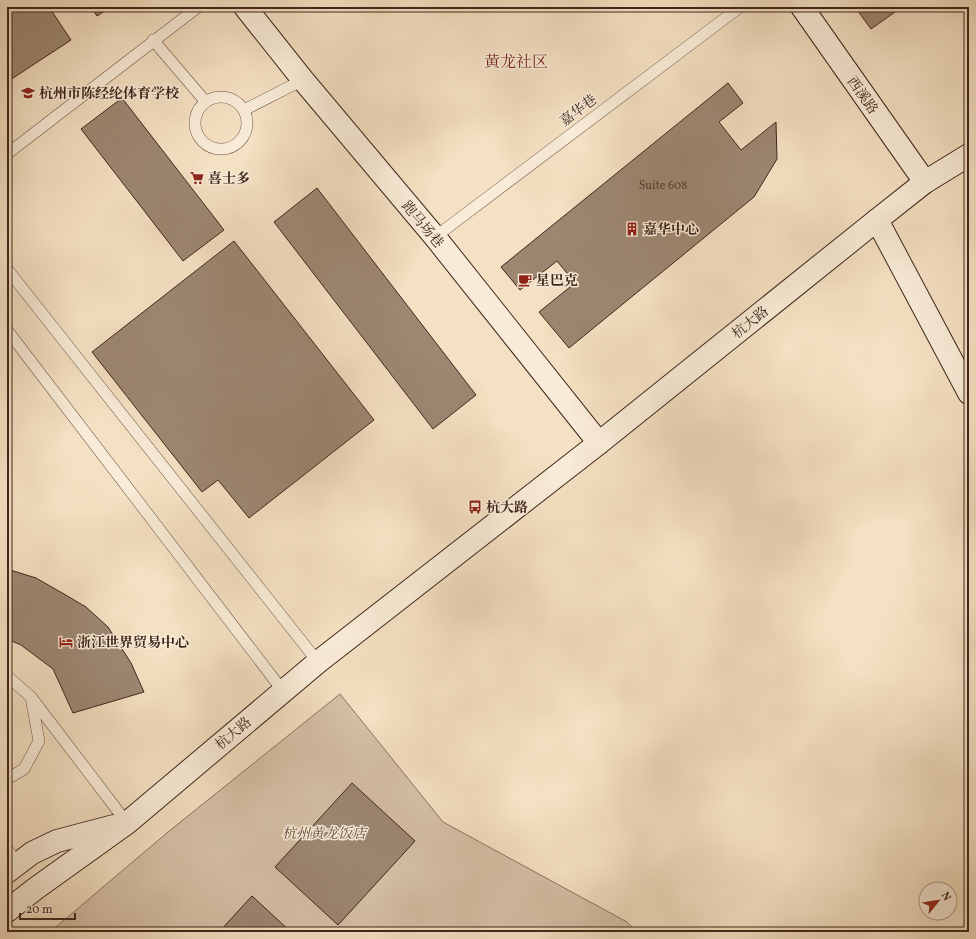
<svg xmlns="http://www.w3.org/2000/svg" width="976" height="939" font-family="Vollkorn,'Noto Serif SC',serif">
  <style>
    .green { fill: #d5c0a6; stroke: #8a7361 }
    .building { fill: #9d8772; stroke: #3f261c }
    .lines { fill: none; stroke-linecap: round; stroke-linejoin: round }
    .lane-casing { stroke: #6c5446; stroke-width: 12 }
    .secondary-casing { stroke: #3f261c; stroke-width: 24 }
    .lane { stroke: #f8ebd7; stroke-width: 11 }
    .secondary { stroke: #f8ebd7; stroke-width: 22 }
    .labels { text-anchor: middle; stroke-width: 3; stroke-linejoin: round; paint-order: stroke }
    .number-label { font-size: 12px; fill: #563e32 }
    .poi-label { font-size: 14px; font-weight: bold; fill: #3f261c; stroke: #f8ebd7; text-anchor: start }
    .street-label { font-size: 14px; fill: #3f261c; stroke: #f8ebd7 }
    .park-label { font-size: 14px; font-style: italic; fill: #644c3e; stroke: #f8ebd7 }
    .quarter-label { font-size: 16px; fill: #7a1f14; stroke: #f8ebd7 }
  </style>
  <rect width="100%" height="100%" fill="#f4e0c2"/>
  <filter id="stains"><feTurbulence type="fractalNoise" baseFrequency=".005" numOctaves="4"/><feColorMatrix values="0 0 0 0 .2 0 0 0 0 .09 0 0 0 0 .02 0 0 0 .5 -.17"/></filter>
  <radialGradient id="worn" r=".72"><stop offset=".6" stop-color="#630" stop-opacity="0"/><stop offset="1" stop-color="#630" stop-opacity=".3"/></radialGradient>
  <polygon class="green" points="340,694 443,822 627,922 637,932 50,932 168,832"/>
  <g class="building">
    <polygon points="7,7 49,7 71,40 7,82"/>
    <polygon points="91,7 111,7 97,16"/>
    <polygon points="855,7 902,7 871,29"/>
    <polygon points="728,83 743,103 719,122 741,150 776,122 777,159 754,197 569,348 539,312 575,283 557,261 520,290 501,267"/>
    <polygon points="122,98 224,230 183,261 81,129"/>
    <polygon points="317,188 476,395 433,429 274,222"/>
    <polygon points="234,241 374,420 249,518 218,480 202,492 92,352"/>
    <polygon points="7,569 36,578 64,594 86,607 108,627 131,663 144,692 73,713 53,669 21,645 7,639"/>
    <polygon points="352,783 415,841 338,925 275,867"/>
    <polygon points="252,896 291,932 219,932"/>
  </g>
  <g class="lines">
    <g class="lane-casing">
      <g id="lane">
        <polyline points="153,40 205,101"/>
        <circle cx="221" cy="123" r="26"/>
        <polyline points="244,110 303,80"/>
        <polyline points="7,154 198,7"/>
        <polyline points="435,237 740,7"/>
        <polyline points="7,269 318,662"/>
        <polyline points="7,330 283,691"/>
        <polyline points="7,676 31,697 39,741 24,769 7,779"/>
        <polyline points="31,697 127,823"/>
        <polyline points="7,849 17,863"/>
      </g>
    </g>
    <g class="secondary-casing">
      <g id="secondary">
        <polyline points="245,7 303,80 435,237 599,443"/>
        <polyline points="802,7 925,182"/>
        <polyline points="877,220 969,393"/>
        <polyline points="7,872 32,853 57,841 114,826"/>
        <polyline points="7,911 35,889 127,823 318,662 599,443 877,220 925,182 969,155"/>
      </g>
    </g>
    <use href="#lane" class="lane"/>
    <use href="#secondary" class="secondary"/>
  </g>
  <defs>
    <g id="university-bare" transform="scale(1.08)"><path d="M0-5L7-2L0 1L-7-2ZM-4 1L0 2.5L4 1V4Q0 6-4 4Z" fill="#8f2418" stroke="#f8ebd7" stroke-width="2.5" paint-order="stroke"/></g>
    <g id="supermarket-bare" transform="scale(1.08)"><path d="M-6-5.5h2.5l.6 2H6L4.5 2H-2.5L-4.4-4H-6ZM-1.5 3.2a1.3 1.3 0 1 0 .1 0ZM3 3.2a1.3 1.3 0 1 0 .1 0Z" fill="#8f2418" stroke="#f8ebd7" stroke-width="2.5" paint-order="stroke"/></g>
    <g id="building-bare" transform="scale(1.08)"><path d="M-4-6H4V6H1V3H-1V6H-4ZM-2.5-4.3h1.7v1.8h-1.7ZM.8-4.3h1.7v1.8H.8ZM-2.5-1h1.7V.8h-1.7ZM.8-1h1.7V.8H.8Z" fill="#8f2418" stroke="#f8ebd7" stroke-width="2.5" paint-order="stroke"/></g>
    <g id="cafe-bare" transform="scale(1.08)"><path d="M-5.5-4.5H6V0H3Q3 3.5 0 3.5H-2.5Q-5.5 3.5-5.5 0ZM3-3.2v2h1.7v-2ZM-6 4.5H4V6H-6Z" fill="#8f2418" stroke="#f8ebd7" stroke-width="2.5" paint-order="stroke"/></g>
    <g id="bus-bare" transform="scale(1.08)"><path d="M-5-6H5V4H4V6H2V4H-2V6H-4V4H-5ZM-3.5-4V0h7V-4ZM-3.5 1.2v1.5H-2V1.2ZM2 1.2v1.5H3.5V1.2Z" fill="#8f2418" stroke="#f8ebd7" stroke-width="2.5" paint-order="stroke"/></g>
    <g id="hotel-bare" transform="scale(1.08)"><path d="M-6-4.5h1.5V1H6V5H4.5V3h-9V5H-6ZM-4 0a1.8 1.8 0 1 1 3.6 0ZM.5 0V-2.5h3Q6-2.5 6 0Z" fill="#8f2418" stroke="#f8ebd7" stroke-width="2.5" paint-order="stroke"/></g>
  </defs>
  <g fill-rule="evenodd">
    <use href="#university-bare" x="28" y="93"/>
    <use href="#supermarket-bare" x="197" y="178"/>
    <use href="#building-bare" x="632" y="229"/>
    <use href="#cafe-bare" x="525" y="280"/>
    <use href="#bus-bare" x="475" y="507"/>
    <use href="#hotel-bare" x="66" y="642"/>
  </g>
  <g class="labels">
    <g class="number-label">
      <text x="663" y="189">Suite 608</text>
    </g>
    <g class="poi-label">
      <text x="39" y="98">杭州市陈经纶体育学校</text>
      <text x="208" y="183">喜士多</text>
      <text x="643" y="234">嘉华中心</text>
      <text x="536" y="285">星巴克</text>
      <text x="486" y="512">杭大路</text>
      <text x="77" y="647">浙江世界贸易中心</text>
    </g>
    <g class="street-label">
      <text transform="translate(863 95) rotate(55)" y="5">西溪路</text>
      <text transform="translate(578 110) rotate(-37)" y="5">嘉华巷</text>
      <text transform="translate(423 224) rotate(50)" y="5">跑马场巷</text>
      <text transform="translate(750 322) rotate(-39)" y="5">杭大路</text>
      <text transform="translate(233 733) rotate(-40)" y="5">杭大路</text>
    </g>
    <g class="park-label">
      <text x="324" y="838">杭州黄龙饭店</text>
    </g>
    <g class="quarter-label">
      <text x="516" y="67">黄龙社区</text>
    </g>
  </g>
  <rect width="976" height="939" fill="none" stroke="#f4e0c2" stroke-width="24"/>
  <rect x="8" y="8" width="960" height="923" fill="none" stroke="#3f261c" stroke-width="2"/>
  <rect x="12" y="12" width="952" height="915" fill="none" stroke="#3f261c"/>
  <g transform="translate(938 901) rotate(60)"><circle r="19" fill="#f8ebd7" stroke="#ae9c8c"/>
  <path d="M0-3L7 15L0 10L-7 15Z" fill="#8f2418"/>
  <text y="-6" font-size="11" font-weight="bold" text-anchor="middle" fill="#3f261c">N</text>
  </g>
  <path d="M20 913v6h55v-6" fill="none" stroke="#3f261c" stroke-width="2"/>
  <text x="26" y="913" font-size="12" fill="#3f261c" stroke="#f8ebd7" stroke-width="3" paint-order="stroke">20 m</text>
  <rect width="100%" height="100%" filter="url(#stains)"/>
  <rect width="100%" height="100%" fill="url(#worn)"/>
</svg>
